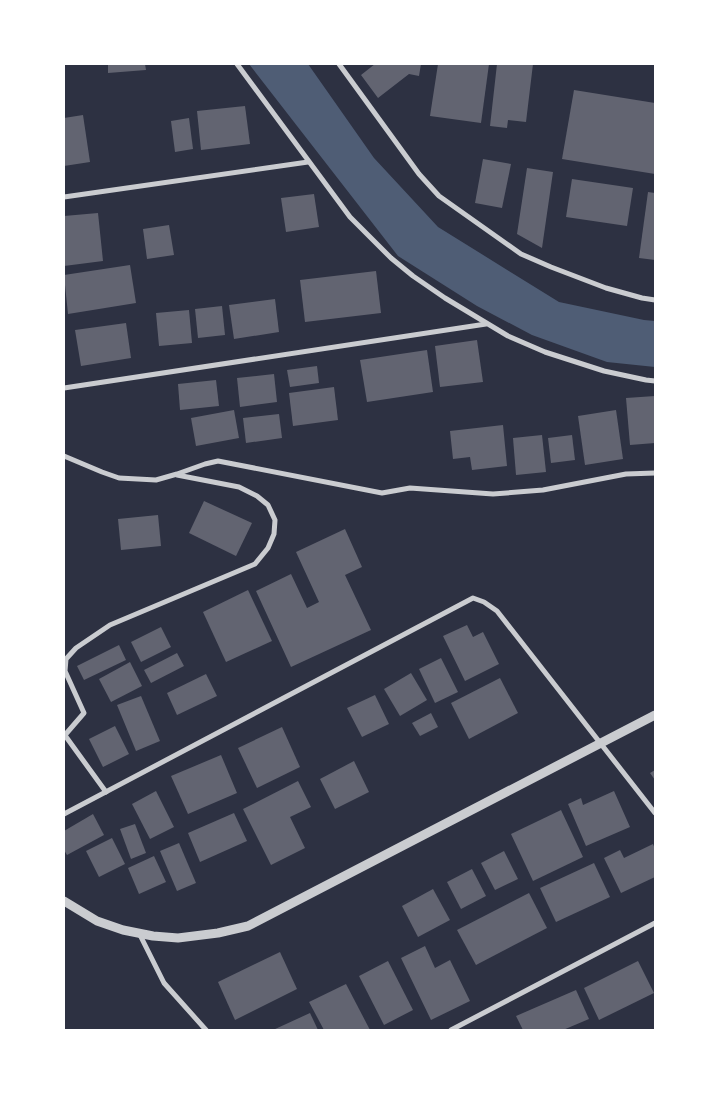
<svg xmlns="http://www.w3.org/2000/svg" width="719" height="1094" font-family="Raleway,sans-serif">
  <style>
    .water { fill: #4f5d75 }
    .building { fill: #626471 }
    .lines { fill: none; stroke-linecap: round; stroke-linejoin: round }
    .minor { stroke: #caccd0; stroke-width: 5 }
    .tertiary { stroke: #caccd0; stroke-width: 9 }
  </style>
  <rect width="100%" height="100%" fill="#2d3142"/>
  <polygon class="water" points="249,64 308,64 374,158 438,227 559,302 644,320 655,321 655,367 607,362 532,335 477,306 398,256"/>
  <g class="building">
    <polygon points="108,64 145,64 146,70 108,73"/>
    <polygon points="375,64 421,64 419,76 409,74 378,98 361,75"/>
    <polygon points="438,64 489,64 481,123 430,116"/>
    <polygon points="497,64 533,64 526,122 508,120 507,128 490,126"/>
    <polygon points="574,90 655,103 655,174 562,159"/>
    <polygon points="245,106 250,144 201,150 197,111"/>
    <polygon points="83,115 90,162 64,166 64,118"/>
    <polygon points="189,118 193,149 175,152 171,121"/>
    <polygon points="483,159 511,164 502,208 475,203"/>
    <polygon points="527,168 553,172 542,248 517,234"/>
    <polygon points="572,179 633,188 627,226 566,217"/>
    <polygon points="648,192 655,193 655,260 639,258"/>
    <polygon points="314,194 319,227 286,232 281,198"/>
    <polygon points="98,213 103,261 64,266 64,216"/>
    <polygon points="169,225 174,255 147,259 143,229"/>
    <polygon points="130,265 136,303 68,314 64,275"/>
    <polygon points="376,271 381,313 305,322 300,280"/>
    <polygon points="275,299 279,332 234,339 229,305"/>
    <polygon points="222,306 225,335 198,338 195,309"/>
    <polygon points="189,310 192,343 159,346 156,313"/>
    <polygon points="126,323 131,358 81,366 75,330"/>
    <polygon points="477,340 483,382 440,387 435,346"/>
    <polygon points="427,350 433,392 367,402 360,360"/>
    <polygon points="317,366 319,383 290,387 287,370"/>
    <polygon points="274,374 277,402 240,407 237,378"/>
    <polygon points="216,380 219,406 180,410 178,384"/>
    <polygon points="334,387 338,420 293,426 289,393"/>
    <polygon points="655,396 655,443 630,445 626,398"/>
    <polygon points="234,410 239,438 196,446 191,418"/>
    <polygon points="616,410 623,459 585,465 578,416"/>
    <polygon points="279,414 282,438 246,443 243,418"/>
    <polygon points="503,425 507,466 472,470 470,457 453,459 450,431"/>
    <polygon points="542,435 546,472 516,475 513,438"/>
    <polygon points="572,435 575,460 551,463 548,438"/>
    <polygon points="204,501 252,523 236,556 189,533"/>
    <polygon points="158,515 161,546 121,550 118,519"/>
    <polygon points="345,529 362,567 345,575 371,630 291,667 256,591 291,574 307,608 319,602 296,552"/>
    <polygon points="248,590 272,641 226,662 203,612"/>
    <polygon points="467,625 473,637 483,632 499,664 465,681 443,636"/>
    <polygon points="161,627 171,647 141,662 131,642"/>
    <polygon points="119,645 126,660 84,680 77,666"/>
    <polygon points="177,653 184,666 151,683 144,670"/>
    <polygon points="441,658 458,692 435,703 419,669"/>
    <polygon points="130,662 142,686 111,702 99,679"/>
    <polygon points="411,673 427,700 400,716 384,689"/>
    <polygon points="206,674 217,696 177,715 167,693"/>
    <polygon points="500,678 518,713 469,739 451,703"/>
    <polygon points="375,695 389,724 362,737 347,708"/>
    <polygon points="141,696 160,741 136,751 117,705"/>
    <polygon points="431,713 438,727 420,736 412,723"/>
    <polygon points="115,726 129,754 103,767 89,739"/>
    <polygon points="282,727 300,767 257,788 238,748"/>
    <polygon points="221,755 237,793 188,814 171,776"/>
    <polygon points="354,761 369,792 335,809 320,779"/>
    <polygon points="655,770 655,780 650,773"/>
    <polygon points="298,781 311,807 290,817 305,848 271,865 243,809"/>
    <polygon points="156,791 174,827 150,839 132,804"/>
    <polygon points="614,791 630,827 586,846 568,804 581,798 583,805"/>
    <polygon points="561,810 583,857 533,881 511,834"/>
    <polygon points="234,813 247,841 200,862 188,833"/>
    <polygon points="93,814 104,835 67,855 64,850 64,831"/>
    <polygon points="135,824 146,853 131,859 120,829"/>
    <polygon points="112,838 125,864 99,877 86,851"/>
    <polygon points="179,843 196,883 177,891 160,851"/>
    <polygon points="653,844 655,849 655,877 621,893 604,858 620,850 624,858"/>
    <polygon points="504,851 518,879 495,890 481,863"/>
    <polygon points="154,856 166,882 139,894 128,868"/>
    <polygon points="594,863 610,897 556,922 540,888"/>
    <polygon points="472,869 486,896 461,909 447,882"/>
    <polygon points="433,889 450,920 418,937 402,906"/>
    <polygon points="529,893 547,928 476,965 457,930"/>
    <polygon points="425,946 435,968 450,960 470,1001 431,1020 401,958"/>
    <polygon points="280,952 297,989 235,1020 218,982"/>
    <polygon points="388,961 413,1010 384,1025 359,976"/>
    <polygon points="638,961 654,993 599,1020 584,988"/>
    <polygon points="346,984 370,1030 324,1030 309,1002"/>
    <polygon points="576,990 589,1019 563,1030 523,1030 516,1016"/>
    <polygon points="310,1013 318,1030 273,1030"/>
  </g>
  <g class="lines">
    <g class="minor">
      <polyline points="237,64 350,217 391,258 413,276 445,298 508,336 545,352 604,371 646,380 655,381"/>
      <polyline points="339,64 419,174 439,196 521,254 551,267 606,288 642,298 655,300"/>
      <polyline points="64,197 308,162"/>
      <polyline points="64,388 486,324"/>
      <polyline points="64,456 102,472 119,478 156,480 177,474 205,464 218,461 382,493 410,488 493,494 543,490 626,474 655,473"/>
      <polyline points="64,734 106,792"/>
      <polyline points="65,735 84,713 65,671 66,659 76,648 110,625 255,564 268,548 274,534 275,520 268,505 257,496 239,487 177,475"/>
      <polyline points="64,814 473,598 484,602 497,611 655,813"/>
      <polyline points="139,933 164,983 206,1030"/>
      <polyline points="451,1030 655,923"/>
    </g>
    <polyline class="tertiary" points="64,901 97,921 123,930 153,936 178,938 218,933 248,926 655,715"/>
  </g>
  <rect width="719" height="1094" fill="none" stroke="#ffffff" stroke-width="130"/>
</svg>
